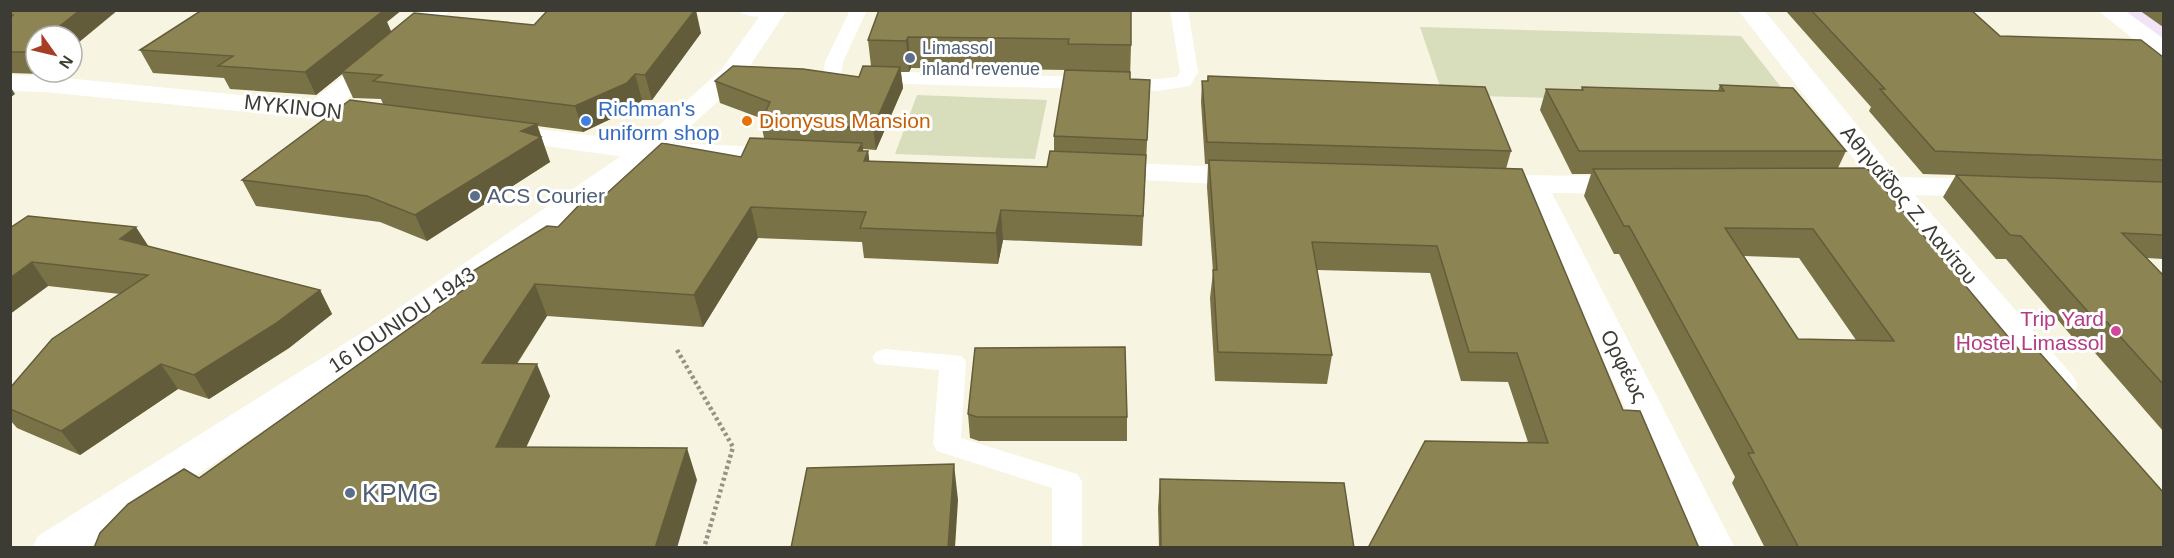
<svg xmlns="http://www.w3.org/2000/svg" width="2174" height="558" font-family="Helvetica,sans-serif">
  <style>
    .commercial { fill: #f2e3f7 }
    .green { fill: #d8ddbb }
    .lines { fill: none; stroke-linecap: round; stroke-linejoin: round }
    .path { stroke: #959386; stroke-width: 4.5; stroke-dasharray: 3 3; stroke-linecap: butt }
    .lane { fill: #fff; fill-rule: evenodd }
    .street { fill: #fff; fill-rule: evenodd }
    .secondary { fill: #fff; fill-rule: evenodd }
    .wall { fill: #797247; fill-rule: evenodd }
    .shaded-wall { fill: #635c3a }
    .building { fill: #8d8453; stroke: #635c3a; stroke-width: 1.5; fill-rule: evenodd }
    .service-dot { fill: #5c6f8a; stroke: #fff; stroke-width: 2 }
    .shop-dot { fill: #3f7fe0; stroke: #fff; stroke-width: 2 }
    .food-dot { fill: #e8710a; stroke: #fff; stroke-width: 2 }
    .hotel-dot { fill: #d1479c; stroke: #fff; stroke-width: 2 }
    .labels { text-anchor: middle; stroke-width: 6; stroke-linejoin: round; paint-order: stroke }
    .far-service-label { font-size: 18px; fill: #4e5e75; stroke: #fff; text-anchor: start }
    .street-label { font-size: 21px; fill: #3c3b34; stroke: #fff }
    .shop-label { font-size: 21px; fill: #366cbe; stroke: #fff; text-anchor: start }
    .food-label { font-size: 21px; fill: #c56008; stroke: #fff; text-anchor: start }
    .service-label { font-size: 21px; fill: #4e5e75; stroke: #fff; text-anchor: start }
    .hotel-label { font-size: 21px; fill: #b23c85; stroke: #fff; text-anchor: end }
    .near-service-label { font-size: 26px; fill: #4e5e75; stroke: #fff; text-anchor: start }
  </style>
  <rect width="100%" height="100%" fill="#f7f4e1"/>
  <polygon class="commercial" points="2119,11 2163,11 2163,44"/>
  <g class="green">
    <polygon points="1420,27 1741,36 1795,105 1443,95"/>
    <polygon points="917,95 1047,100 1035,159 895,154"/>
  </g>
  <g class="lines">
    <polyline class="path" points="677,350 733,447 704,548"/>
    <g class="lane">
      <path d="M737 10H783L784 11C776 20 744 18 737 10Z"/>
      <polygon points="850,10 867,10 843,62 841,76 832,82 825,80 823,76 825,62"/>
      <polygon points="1170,10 1188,10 1198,72 1190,86 1157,91 869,83 860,77 869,71 1157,79 1177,77 1180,72"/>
      <polygon points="885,349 962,356 966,362 961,438 1077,474 1082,482 1082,548 1052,548 1052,488 937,451 933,444 939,370 876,364 872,358 876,352"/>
    </g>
    <g class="street">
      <polygon points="425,10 451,10 340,105 389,111 393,117 389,123 379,125 45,92 10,91 10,75 45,76 311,102"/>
      <polygon points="1738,10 1763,10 1769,16 1899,177 1993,179 2004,182 2008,188 2004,194 1993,197 1915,195 2073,376 2078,385 2073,394 2060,398 2047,394 1882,194 1824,190 1820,184 1824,178 1835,175 1867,176"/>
      <polygon points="2097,10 2124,10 2164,39 2164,58 2155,56"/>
      <polygon points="496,124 647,142 788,148 798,151 802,157 798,163 788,166 647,160 486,138 482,132 486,126"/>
      <polygon points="1100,162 1252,168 1262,171 1267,177 1262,183 1252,186 1090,177 1085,171 1090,165"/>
      <polygon points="1484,175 1633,176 1644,179 1648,185 1644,191 1633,194 1552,193 1735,548 1693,548 1522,193 1473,190 1469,184 1473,178"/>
    </g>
    <polygon class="secondary" points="764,10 787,10 739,82 657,157 395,343 87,548 32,548 38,536 371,327 637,145 721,70"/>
  </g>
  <g class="wall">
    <polygon points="10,10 36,36 36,72 42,72 40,74 10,73"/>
    <path d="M879 10 1131 45 1130 79 1150 80 1142 246 1003 240 998 264 864 258 862 242 758 238 703 327 547 316 517 364 550 396 526 447 697 480 199 478 464 289 460 279 558 227 594 205 741 157 764 138 761 123 763 119 720 103 715 81 859 77 871 66 868 40ZM911 68 1068 70 1054 136V151L1047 167 869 161 868 151H863V149L876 150 903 88 901 72H909Z"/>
    <polygon points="1785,10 1971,10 2000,36 2163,57 2163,259 2147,258 2163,275 2163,431 2089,346 2080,346 2006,259 1996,259 1943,197 1956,175 1923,174 1869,111 1871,107"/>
    <polygon points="2139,10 2163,10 2163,27"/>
    <polygon points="387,22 391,31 534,25 701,33 652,100 642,100 634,108 583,132 537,126 550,162 427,241 380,222 256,206 242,180 383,104 381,99 353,98 342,74 316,95 230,89 224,78 153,73 140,50"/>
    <polygon points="1208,76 1511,151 1506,169 1623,410 1699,548 1528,442 1508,382 1461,381 1430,273 1317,270 1332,355 1327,384 1215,381 1210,298 1213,272 1207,187 1208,164 1205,164 1201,102 1202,81 1207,81"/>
    <path d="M1720 85 1846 151 1838 168 2163 548H1765L1732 483 1735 477 1619 254H1614L1584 196 1591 174H1572L1540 110 1546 89 1581 90 1582 87 1718 91ZM1744 256 1799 258 1856 340 1798 339Z"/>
    <polygon points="10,228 148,246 320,290 332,314 289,348 209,399 178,389 80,455 17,428 10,420 10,388 120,294 48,286 10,314"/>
    <polygon points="968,414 1127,417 1127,441 979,441 970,438"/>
    <polygon points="1160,479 1354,548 1159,548 1158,508"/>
  </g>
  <g class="shaded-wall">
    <polygon points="80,10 118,10 72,48 72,36 47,36"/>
    <polygon points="366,10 402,10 387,22 392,34 342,72 342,74 316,95 305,72"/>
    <polygon points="695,10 696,10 701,33 652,100 645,75"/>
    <polygon points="908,37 911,68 909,72 906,41"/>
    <polygon points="36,45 36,67 27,52"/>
    <polygon points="900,67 903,88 876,150 873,128"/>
    <polygon points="635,74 642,100 634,108 583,132 575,106"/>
    <polygon points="10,86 15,94 10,98"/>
    <polygon points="537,124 550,162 427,241 415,215 521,131"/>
    <polygon points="862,143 865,160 868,151 872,181 858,151"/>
    <polygon points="751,207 758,238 703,327 694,295"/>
    <polygon points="1001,210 1003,240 998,264 996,233"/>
    <polygon points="136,227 151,250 120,239"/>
    <polygon points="32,262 48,286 10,314 10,278"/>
    <polygon points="535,284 547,316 496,395 482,363"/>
    <polygon points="320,290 332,314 289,348 209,399 194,375"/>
    <polygon points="161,364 178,389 80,455 61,431"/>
    <polygon points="537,364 550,396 511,480 496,447"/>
    <polygon points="687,448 697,480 677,548 655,548"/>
    <polygon points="954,464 958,500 955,548 948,548"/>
  </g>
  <g class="building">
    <polygon points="10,10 80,10 47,36 36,36 36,45 27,52 10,52 10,18 13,15 10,15"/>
    <polygon points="202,10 374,10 383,11 305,72 218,66 233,56 140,50"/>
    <polygon points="548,10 695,10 645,75 635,74 627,83 575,106 373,81 382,75 342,72 414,13 534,25"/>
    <polygon points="879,10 1131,10 1131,45 1068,44 1069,39 908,37 906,41 868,40"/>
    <polygon points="1811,10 1971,10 2000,36 2141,40 2163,57 2163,160 1935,151 1880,89 1885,89"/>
    <polygon points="733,66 803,69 859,77 863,66 900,67 873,128 761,123 770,102 715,81"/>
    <polygon points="1065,70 1130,72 1130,79 1150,80 1147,140 1054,136"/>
    <polygon points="1208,76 1485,87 1511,151 1207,142 1202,81 1208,81"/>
    <polygon points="1720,85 1793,88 1846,151 1579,151 1546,89 1583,90 1582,87 1724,91"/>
    <polygon points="350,100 537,124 521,131 541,137 415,215 367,196 242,180"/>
    <polygon points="750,138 862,143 858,151 868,151 864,161 1047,167 1050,151 1146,155 1143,216 1001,210 996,233 860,228 866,212 751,207 694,295 535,284 482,363 537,364 496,447 687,448 655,548 94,548 100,533 128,504 184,469 199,478 477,280 460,279 547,226 558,227 581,203 594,205 662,143 741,157"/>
    <polygon points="1209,160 1522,169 1623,410 1640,411 1699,548 1368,548 1425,441 1548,443 1517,353 1469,352 1437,246 1312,242 1332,355 1218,352 1213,270 1217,270"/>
    <path d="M1867 168 2020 351 2039 352 2163 492V548H1799L1748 453H1754L1629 226H1624L1593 169ZM1725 228 1813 229 1894 341 1798 339Z"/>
    <polygon points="1956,175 2163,182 2163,235 2122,233 2163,275 2163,384 2107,322 2097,322 2021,236 2010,235"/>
    <polygon points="28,216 136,227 120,239 320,290 275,324 194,375 161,364 61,431 10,409 10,388 52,339 148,275 32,262 10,278 10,228"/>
    <polygon points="1125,347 1127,417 977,417 968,414 975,348"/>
    <polygon points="954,464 948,548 791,548 807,468"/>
    <polygon points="1160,479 1344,483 1354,548 1161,548"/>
  </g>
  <g class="service-dot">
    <circle cx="910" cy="58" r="6"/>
    <circle cx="475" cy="196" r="6"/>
    <circle cx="350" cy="493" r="6"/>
  </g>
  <circle class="shop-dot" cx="586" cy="121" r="6"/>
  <circle class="food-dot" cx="747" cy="121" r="6"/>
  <circle class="hotel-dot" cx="2116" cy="331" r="6"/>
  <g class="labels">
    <g class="far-service-label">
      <text x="922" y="54">Limassol<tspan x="922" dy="21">inland revenue</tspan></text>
    </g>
    <g class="street-label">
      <text transform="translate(293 107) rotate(6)" y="7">MYKINON</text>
      <text transform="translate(1909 205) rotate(50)" y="7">Αθηναΐδος Ζ. Λανίτου</text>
      <text transform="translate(402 320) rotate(-34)" y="7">16 IOUNIOU 1943</text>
      <text transform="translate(1624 366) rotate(63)" y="7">Ορφέως</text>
    </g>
    <g class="shop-label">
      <text x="598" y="116">Richman's<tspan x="598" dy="24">uniform shop</tspan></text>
    </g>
    <g class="food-label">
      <text x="759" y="128">Dionysus Mansion</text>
    </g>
    <g class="service-label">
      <text x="487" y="203">ACS Courier</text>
    </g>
    <g class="hotel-label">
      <text x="2104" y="326">Trip Yard<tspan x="2104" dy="24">Hostel Limassol</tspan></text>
    </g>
    <g class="near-service-label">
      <text x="362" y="502">KPMG</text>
    </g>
  </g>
  <rect width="2174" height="558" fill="none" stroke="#3c3b34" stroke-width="24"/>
  <g transform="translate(54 54) rotate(124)"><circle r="28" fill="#ffffff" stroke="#b1b1ae" stroke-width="1.5"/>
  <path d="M0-4.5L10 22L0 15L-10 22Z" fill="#a63d24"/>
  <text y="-9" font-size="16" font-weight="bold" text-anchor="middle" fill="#3c3b34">N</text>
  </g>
</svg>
